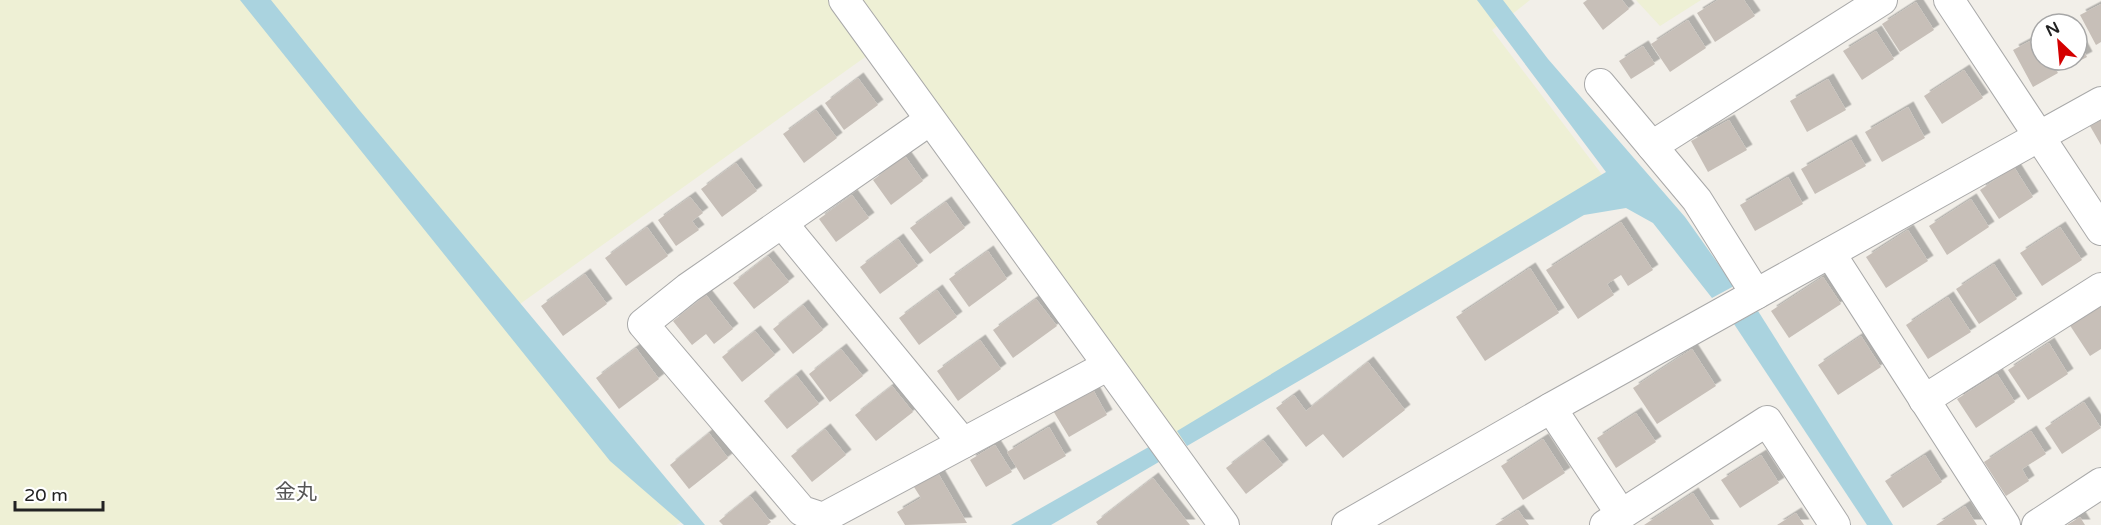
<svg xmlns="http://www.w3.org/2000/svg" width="2101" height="525" font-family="'Varela Round','Noto Sans JP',sans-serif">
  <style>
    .farmland { fill: #eef0d5 }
    .water { fill: #aad3df }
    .building { fill: #c7bfb8; filter: url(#shadow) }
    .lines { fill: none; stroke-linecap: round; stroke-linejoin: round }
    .minor-casing { stroke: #a9a9a9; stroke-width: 32 }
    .minor { stroke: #fff; stroke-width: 30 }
    .labels { text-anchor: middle; stroke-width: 4.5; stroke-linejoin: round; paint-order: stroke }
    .neighbourhood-label { font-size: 21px; fill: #555; stroke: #fff }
  </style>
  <defs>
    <filter id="shadow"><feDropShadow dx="5.5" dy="-5.5" stdDeviation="0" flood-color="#0004"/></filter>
  </defs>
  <rect width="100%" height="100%" fill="#f2efe9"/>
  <g class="farmland">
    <polygon points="0,0 1530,0 1492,30 1603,176 1182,441 889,40 520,304 687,519 676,525 0,525"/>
    <polygon points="1636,0 1701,0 1660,26"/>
  </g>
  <g class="water">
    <polygon points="240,0 271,0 360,111 705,525 684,525 610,461"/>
    <polygon points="1477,0 1503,0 1548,59 1685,217 1734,286 1712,298 1653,223 1626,208 1584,215 1187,446 1177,431 1606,172"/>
    <polygon points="1758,311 1893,525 1867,525 1734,324"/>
    <polygon points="1154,444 1164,459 1051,525 1011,525"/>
  </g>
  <g class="building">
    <polygon points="1587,0 1622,0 1629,9 1603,30 1583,3"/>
    <polygon points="1718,0 1744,0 1755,16 1715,42 1697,13"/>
    <polygon points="1916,2 1934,30 1900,52 1882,24"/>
    <polygon points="2101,4 2101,42 2096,45 2080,15"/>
    <polygon points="1688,20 1706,48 1670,72 1651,44"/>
    <polygon points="1876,31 1894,59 1862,80 1843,51"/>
    <polygon points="2038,37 2041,43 2041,60 2050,60 2058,73 2033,87 2013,50"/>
    <polygon points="2077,38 2087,57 2062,70 2057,60 2077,60"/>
    <polygon points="1643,46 1655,64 1631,79 1619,61"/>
    <polygon points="1964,70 1983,98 1942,124 1924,96"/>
    <polygon points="858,78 878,105 844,130 825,103"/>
    <polygon points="1828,79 1846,110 1807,132 1790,101"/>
    <polygon points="1908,107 1925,138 1882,162 1865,132"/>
    <polygon points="816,110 837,138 804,163 783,134"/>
    <polygon points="1729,120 1747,150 1708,172 1691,141"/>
    <polygon points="2101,120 2101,145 2090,126"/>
    <polygon points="1851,140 1866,166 1815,194 1801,169"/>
    <polygon points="905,156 923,181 891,205 873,180"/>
    <polygon points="736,163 757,191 722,217 701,189"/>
    <polygon points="2014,167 2033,197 1999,219 1980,190"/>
    <polygon points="1788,177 1803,204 1755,231 1740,205"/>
    <polygon points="852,195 869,218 836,242 819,219"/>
    <polygon points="690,197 703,213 692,221 699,230 676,246 658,220"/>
    <polygon points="1971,199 1989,227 1947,255 1929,226"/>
    <polygon points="946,202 965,228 930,254 910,228"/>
    <polygon points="1621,222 1653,270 1628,286 1621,275 1607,284 1614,295 1578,319 1546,270"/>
    <polygon points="647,227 668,256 626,286 605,258"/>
    <polygon points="2060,227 2082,260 2042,286 2020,253"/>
    <polygon points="1908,230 1928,261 1886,288 1866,257"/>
    <polygon points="898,239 918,266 880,294 860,267"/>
    <polygon points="988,251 1007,279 969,307 949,279"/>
    <polygon points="768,256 789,282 754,309 733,283"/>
    <polygon points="1994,264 2017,299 1979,324 1956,289"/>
    <polygon points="1530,268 1559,313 1485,361 1456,317"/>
    <polygon points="585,274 607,304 563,336 541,306"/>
    <polygon points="1823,277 1841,304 1789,338 1771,311"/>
    <polygon points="937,290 957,317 919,345 899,318"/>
    <polygon points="706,295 733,329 714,344 706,334 692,345 673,321"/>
    <polygon points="1948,297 1971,332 1928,359 1906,325"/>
    <polygon points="1036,299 1057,326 1013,358 993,330"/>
    <polygon points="2101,303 2101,349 2090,356 2069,324"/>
    <polygon points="803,305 823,330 793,354 773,329"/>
    <polygon points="755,331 775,355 742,382 722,357"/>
    <polygon points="1861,336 1881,367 1838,395 1818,365"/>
    <polygon points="980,340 1001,369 958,401 937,371"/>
    <polygon points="2049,343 2068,374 2028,400 2008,370"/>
    <polygon points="636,348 659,379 619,409 596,378"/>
    <polygon points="841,349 863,376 830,402 809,374"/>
    <polygon points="1692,349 1716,386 1657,424 1633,388"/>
    <polygon points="1368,362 1405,410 1343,458 1323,434 1306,447 1276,408 1294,395 1306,411"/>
    <polygon points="1997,374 2015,402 1976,428 1957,399"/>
    <polygon points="796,375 819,404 787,429 764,401"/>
    <polygon points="892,386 913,412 876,441 855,415"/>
    <polygon points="1091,386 1107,415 1069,437 1052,409"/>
    <polygon points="2084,402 2101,428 2062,454 2045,428"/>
    <polygon points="1636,413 1656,442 1616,468 1597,438"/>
    <polygon points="1049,427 1066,456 1024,480 1007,452"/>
    <polygon points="825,429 846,455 812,482 791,456"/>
    <polygon points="2031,431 2046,454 2022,469 2029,481 2006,496 1984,462"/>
    <polygon points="709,433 728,458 689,489 670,465"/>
    <polygon points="1543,439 1565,473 1523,500 1501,466"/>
    <polygon points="1263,440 1283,465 1246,494 1226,468"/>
    <polygon points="995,445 1012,472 986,487 970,460"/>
    <polygon points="1761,455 1779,483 1740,508 1721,480"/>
    <polygon points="1925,455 1942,482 1903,508 1885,481"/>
    <polygon points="938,473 967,523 905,525 897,512 921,498 914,487"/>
    <polygon points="1153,478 1190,525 1098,525 1096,522"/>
    <polygon points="1693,493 1714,525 1644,525"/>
    <polygon points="750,496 771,522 767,525 723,525 719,521"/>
    <polygon points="1965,506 1977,525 1936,525"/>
    <polygon points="1518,510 1529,525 1495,525"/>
    <polygon points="1796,513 1804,525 1777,525"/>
    <polygon points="2080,517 2085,525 2067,525"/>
  </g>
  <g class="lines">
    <g class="minor-casing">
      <g id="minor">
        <polyline points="844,0 1224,525"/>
        <polyline points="1949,0 2101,230"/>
        <polyline points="1600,84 1697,200 1756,294"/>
        <polyline points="930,120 688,288 643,324 802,511 823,518 1107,366"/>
        <polyline points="1652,146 1882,0"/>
        <polyline points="782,223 963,443"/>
        <polyline points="1830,253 2005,525"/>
        <polyline points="1924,400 2101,288"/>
        <polyline points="1551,408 1621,514"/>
        <polyline points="1347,525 1551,408 2101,102"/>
        <polyline points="1605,525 1767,421 1835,525"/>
        <polyline points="2037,525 2101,483"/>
      </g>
    </g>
    <use href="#minor" class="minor"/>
  </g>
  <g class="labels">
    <g class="neighbourhood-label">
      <text x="296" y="499">金丸</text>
    </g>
  </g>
  <g transform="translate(2059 42) rotate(334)"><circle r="28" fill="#ffffff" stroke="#a7a7a7" stroke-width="1.5"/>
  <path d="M0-4.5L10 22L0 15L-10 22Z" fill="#d40000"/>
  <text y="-9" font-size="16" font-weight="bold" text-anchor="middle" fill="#222222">N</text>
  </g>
  <path d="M15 501v9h88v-9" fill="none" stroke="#222222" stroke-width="3"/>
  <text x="24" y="501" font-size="18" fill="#222222" stroke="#ffffff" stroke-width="4.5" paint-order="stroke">20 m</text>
</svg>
